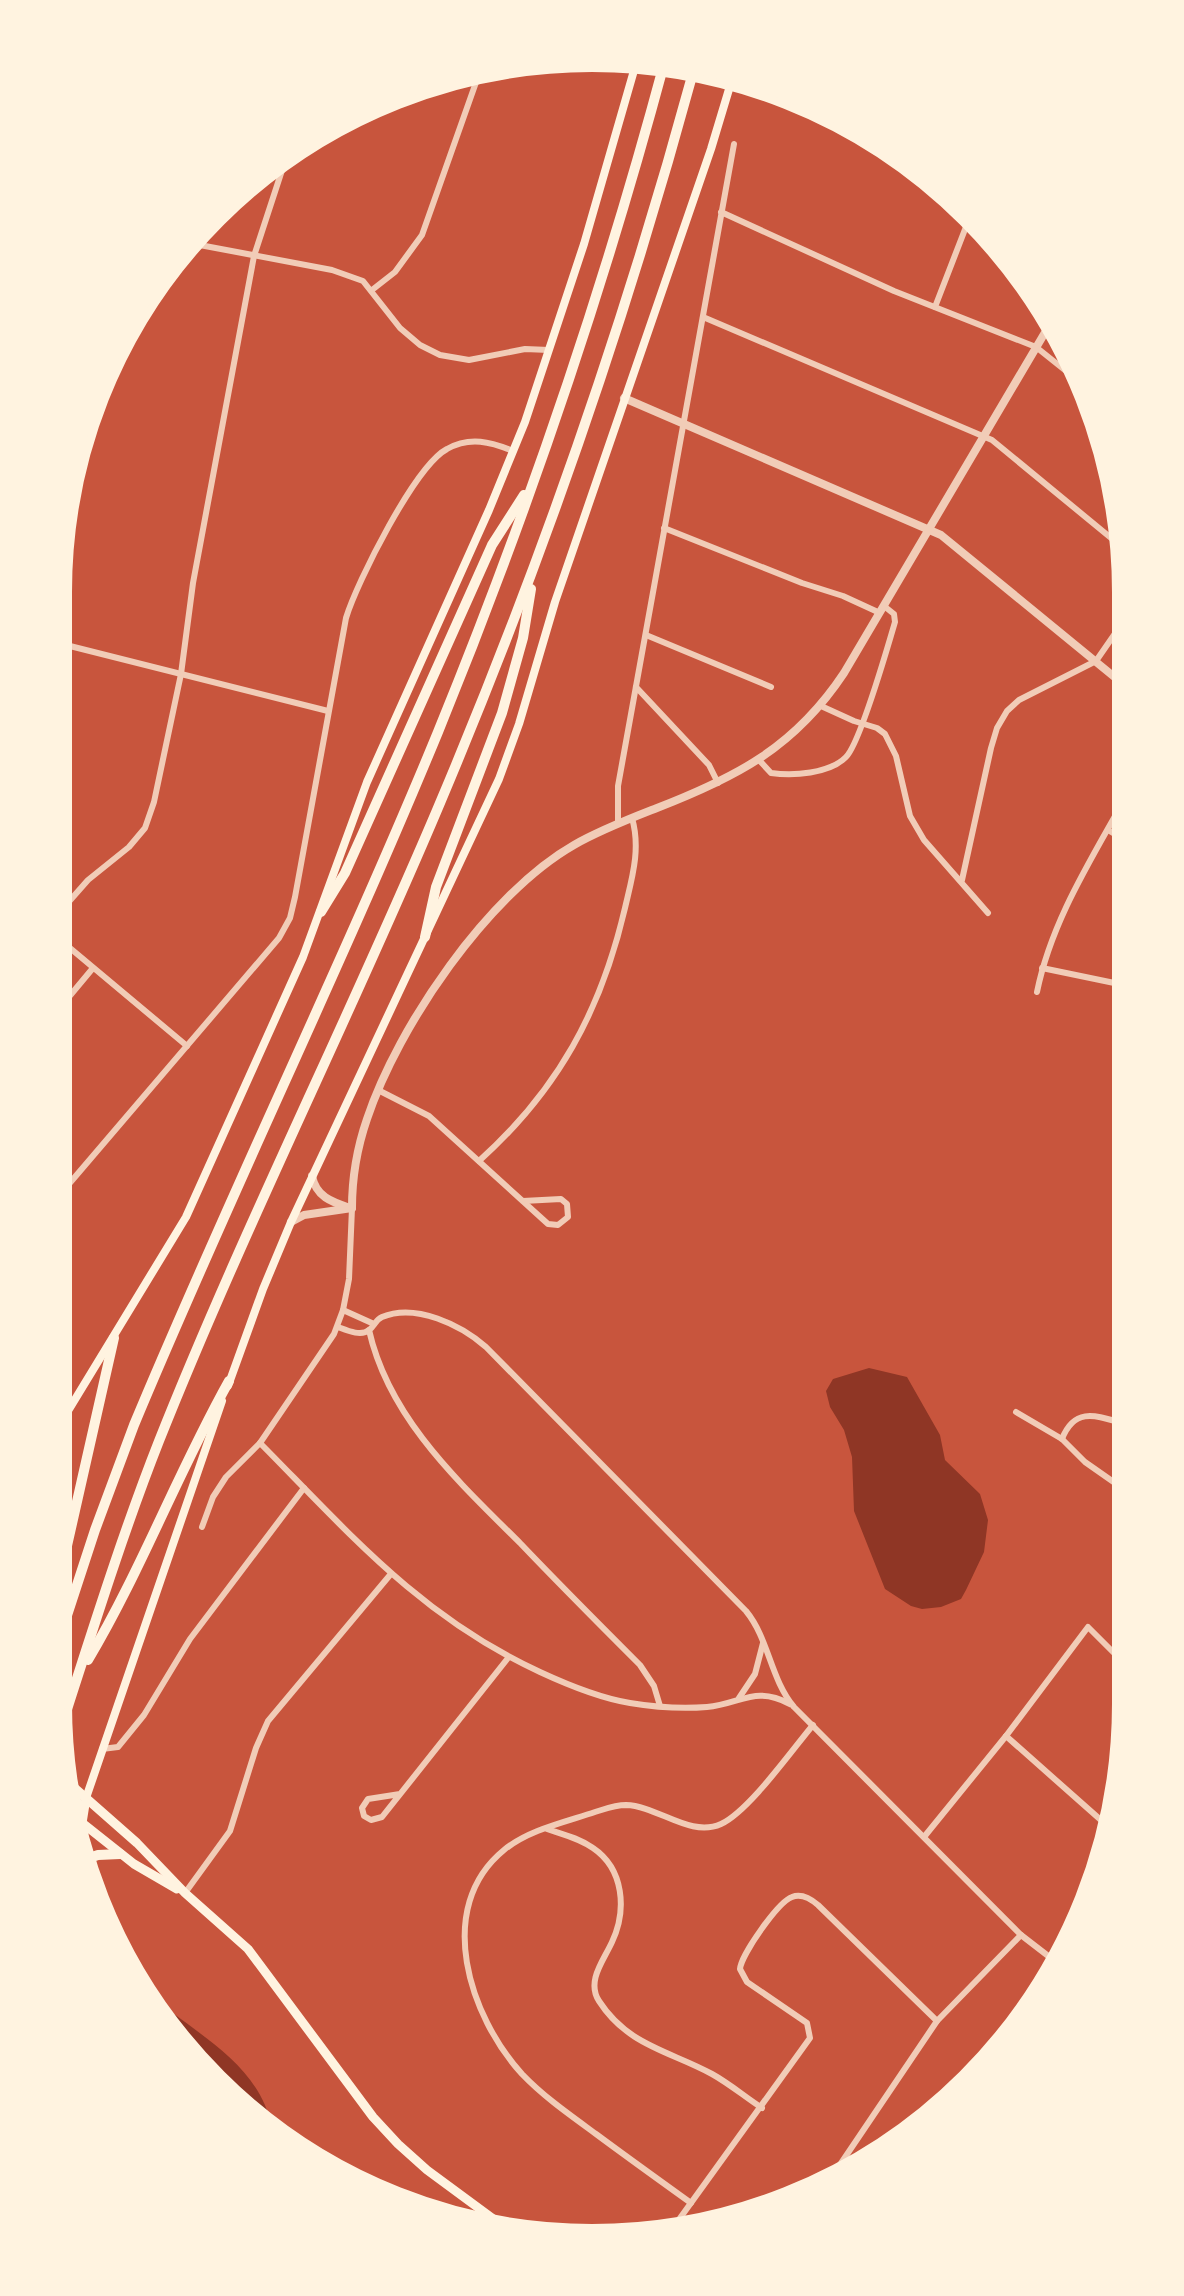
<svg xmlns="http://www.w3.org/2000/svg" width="1184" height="2296" font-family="Georgia,serif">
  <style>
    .water { fill: #8f3625 }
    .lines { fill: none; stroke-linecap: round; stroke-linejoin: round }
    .minor { stroke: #f1ccb7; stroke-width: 6 }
    .tertiary { stroke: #f1ccb7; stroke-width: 8 }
    .secondary { stroke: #fff3e0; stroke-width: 8 }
    .primary { stroke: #fff3e0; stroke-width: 9 }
    .motorway { stroke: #fff3e0; stroke-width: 10 }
    .rim { fill: none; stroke: #fff3e0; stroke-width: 8 }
  </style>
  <rect width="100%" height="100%" fill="#c8553d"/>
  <g class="water">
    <polygon points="869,1368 907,1377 940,1435 945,1460 980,1494 988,1520 984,1552 966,1590 961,1599 941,1607 922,1609 911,1606 885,1589 854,1511 852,1457 844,1430 830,1407 826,1391 833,1379"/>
    <path d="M147 1991C192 2034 257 2059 272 2127L168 2030Z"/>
  </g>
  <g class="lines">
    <g class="minor">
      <polyline points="721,212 894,291 1036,347 1086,387"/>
      <polyline points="189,243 332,270 363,281 400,328 420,345 440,355 469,360 525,349 549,350"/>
      <polyline points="372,290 395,272 422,235 480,71"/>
      <polyline points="935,307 969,219"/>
      <polyline points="703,317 992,440 1122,547"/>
      <polyline points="664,528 802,583 843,596 880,613"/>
      <polyline points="646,635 771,687"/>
      <polyline points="58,643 328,711"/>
      <polyline points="636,687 709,765 718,783"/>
      <polyline points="821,706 854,721 877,728 885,734 896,756 910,816 924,840 988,913"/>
      <path d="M759 760 771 773C793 776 829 774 846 757 860 743 888 646 895 622L894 614 884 606"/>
      <polyline points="618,824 618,786 734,144"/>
      <polyline points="1108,830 1123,839"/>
      <polyline points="962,880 991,748 997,728 1007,711 1019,700 1096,661 1123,622"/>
      <polyline points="58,914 88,880 129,847 145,828 154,802 181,674 193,583 254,256 287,155"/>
      <polyline points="58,938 187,1046"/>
      <polyline points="1042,968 1124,985"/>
      <path d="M1037 992C1051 923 1089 863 1123 802"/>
      <polyline points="58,1010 93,968"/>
      <polyline points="378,1090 429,1116 548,1224 558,1225 568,1217 567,1204 561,1199 523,1201"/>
      <path d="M479 1161C558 1090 601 1011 625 908 632 878 641 849 632 818"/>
      <path d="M57 1198 279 938 290 918 295 897 346 618C357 582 415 466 447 449 470 436 491 442 513 451"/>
      <polyline points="343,1310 374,1324"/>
      <path d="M338 1327C346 1330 361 1337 369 1330 375 1326 375 1320 382 1317 416 1303 461 1325 486 1347L746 1611C769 1639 770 1678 794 1707L1021 1935 1056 1962"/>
      <path d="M369 1330C389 1419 460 1483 521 1544 560 1585 600 1625 640 1665L654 1686 660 1706"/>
      <polyline points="1016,1412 1062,1439 1085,1462 1125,1490"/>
      <path d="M1062 1439C1075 1406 1097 1416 1125 1424"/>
      <path d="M260 1443C350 1534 421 1617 540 1672 568 1685 599 1698 630 1703 654 1707 682 1709 707 1707 741 1704 755 1685 790 1704"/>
      <polyline points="202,1527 213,1497 226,1477 260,1443 334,1334 343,1310 349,1279 352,1208"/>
      <polyline points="739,1698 755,1674 763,1643"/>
      <polyline points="1006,1736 1111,1829"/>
      <polyline points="102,1749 118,1747 144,1715 190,1639 304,1488"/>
      <polyline points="400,1794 368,1799 362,1808 364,1816 371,1820 382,1817 508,1658"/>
      <path d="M547 1829C562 1834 579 1838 593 1848 624 1869 627 1910 612 1942 604 1960 586 1981 599 2001 628 2046 670 2051 712 2074 730 2084 745 2097 762 2108"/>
      <polyline points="924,1837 1006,1736 1088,1627 1126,1665"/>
      <polyline points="185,1893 230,1831 256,1748 268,1721 390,1575"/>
      <polyline points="827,2184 937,2021 1021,1935"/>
      <path d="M691 2203C659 2180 627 2157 596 2134 570 2115 544 2097 522 2074 470 2017 433 1908 504 1850 528 1830 565 1822 595 1812 605 1809 615 1805 626 1805 658 1806 690 1838 721 1824 749 1811 792 1750 813 1725"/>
      <path d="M670 2232 810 2038 807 2023 747 1982 740 1969C741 1955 778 1902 792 1897 802 1893 811 1899 818 1905L937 2021"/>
    </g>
    <g class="tertiary">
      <polyline points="624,398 941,535 1123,684"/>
      <path d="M312 1176C316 1197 332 1202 350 1208"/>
      <path d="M352 1208C352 1178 357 1148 367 1119 398 1026 488 894 574 845 600 830 629 819 657 808 737 777 795 747 844 673L1050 324"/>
      <polyline points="291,1222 304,1215 352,1208"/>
    </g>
    <g class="secondary">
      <polyline points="228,1386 263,1289 291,1222 499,779 519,724 555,602 711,149 733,76"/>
      <polyline points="57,1429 186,1217 303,957 367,782 489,510 525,422 584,244 637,60"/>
      <polyline points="86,1798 222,1401"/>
    </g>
    <g class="primary">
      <polyline points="70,1784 137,1843 185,1893 248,1949 373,2117 398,2144 427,2170 507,2229"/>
      <polyline points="76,1818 134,1864 177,1889"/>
      <polyline points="82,1823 86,1798"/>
    </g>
    <g class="motorway">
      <polyline points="321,912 345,873 492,545 524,495"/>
      <polyline points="425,937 436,887 502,713 523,638 531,589"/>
      <polyline points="57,1590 114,1338"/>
      <path d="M57 1646 95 1530 134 1425C231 1192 342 965 438 732 527 514 603 291 664 64"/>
      <path d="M88 1660C141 1571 178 1472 229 1381"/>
      <path d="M61 1728C92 1632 122 1535 159 1441 245 1225 350 1017 440 803 541 564 626 319 694 69"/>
      <polyline points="79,1837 82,1823"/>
      <polyline points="83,1860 98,1855 120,1854"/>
    </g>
  </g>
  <path d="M0 0H1184V2296H0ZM592 68H592A524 524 0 0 1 1116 592V1704A524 524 0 0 1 592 2228H592A524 524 0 0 1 68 1704V592A524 524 0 0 1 592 68Z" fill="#fff3e0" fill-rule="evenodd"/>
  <path class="rim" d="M592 68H592A524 524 0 0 1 1116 592V1704A524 524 0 0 1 592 2228H592A524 524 0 0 1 68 1704V592A524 524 0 0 1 592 68Z"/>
</svg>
